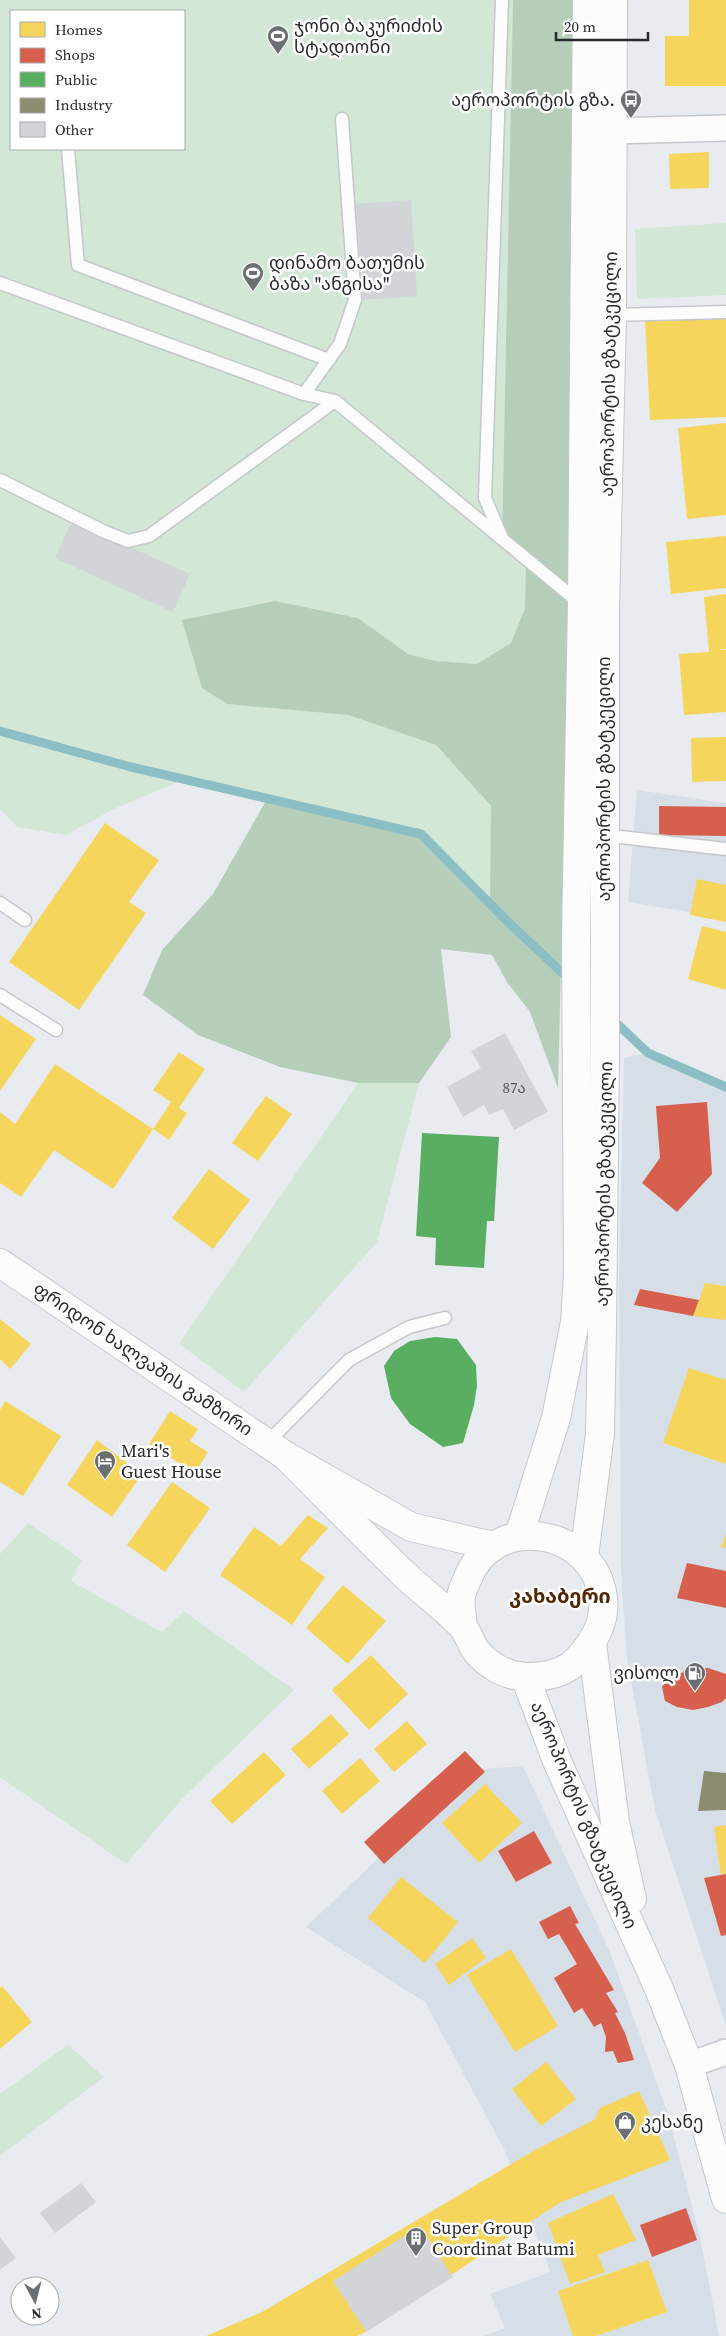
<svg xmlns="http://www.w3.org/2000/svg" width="726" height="2336" font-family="'Source Serif 4','Noto Sans Georgian',serif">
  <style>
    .built { fill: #d6dfe7 }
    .green { fill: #d2e7d6; fill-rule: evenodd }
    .forest { fill: #b5ceba }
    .homes { fill: #f6d55c }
    .shops { fill: #d6604d }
    .public { fill: #5aae61 }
    .industry { fill: #8c8c6e }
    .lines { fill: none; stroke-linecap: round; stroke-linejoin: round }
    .stream { stroke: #8cbec5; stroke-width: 9 }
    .building { fill: #d1d5d8 }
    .service-casing { stroke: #c5c7cb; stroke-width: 15 }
    .minor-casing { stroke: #c5c7cb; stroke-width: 28 }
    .primary-casing { stroke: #c5c7cb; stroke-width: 30 }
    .trunk-casing { stroke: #c5c7cb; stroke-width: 30 }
    .service { stroke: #fcfcfd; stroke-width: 12 }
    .minor { stroke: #fcfcfd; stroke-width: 25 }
    .primary { stroke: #fcfcfd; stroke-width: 28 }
    .trunk { stroke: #fcfcfd; stroke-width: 28 }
    .labels { text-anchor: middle; stroke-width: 5; stroke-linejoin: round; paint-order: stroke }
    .number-label { font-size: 15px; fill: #54575a }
    .poi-label { font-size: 18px; fill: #282b2e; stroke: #fff; text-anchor: start }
    .street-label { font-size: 18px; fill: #282b2e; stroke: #fff }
    .quarter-label { font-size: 20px; font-weight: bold; fill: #532601; stroke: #fff }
  </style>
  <rect width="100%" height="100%" fill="#e8ecf0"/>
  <g class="built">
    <polygon points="637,790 726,803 726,918 628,902"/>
    <polygon points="648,1053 726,1087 726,2026 655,1810 627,1659 621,1570 619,1281 624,1058"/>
    <polygon points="523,1766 610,1952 668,2114 700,2237 719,2336 483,2336 505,2328 490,2294 550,2272 505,2151 425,2002 306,1927 471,1770"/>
  </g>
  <g class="green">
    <path d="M0 0H513L502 538 526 558 525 608 511 643 477 664 435 661 408 654 358 618 275 601 183 620 227 704 348 715 436 745 491 806V904L421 834 185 779 114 809 66 835 17 827 0 809ZM11 11H184V149H11Z"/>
    <polygon points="726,223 726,295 637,299 635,229"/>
    <polygon points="358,1083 419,1083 377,1242 244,1392 179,1344"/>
    <polygon points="28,1523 82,1560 71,1581 162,1632 184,1611 294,1690 182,1799 126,1864 0,1777 0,1554"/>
    <polygon points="68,2045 104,2077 0,2156 0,2094"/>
  </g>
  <polygon class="forest" points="513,0 576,0 570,595 558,1088 530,1012 507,982 492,955 441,949 451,1037 419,1083 358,1083 280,1067 198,1035 143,995 162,950 213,894 267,799 421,834 490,904 491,806 436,745 348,715 227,704 202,688 182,620 275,601 358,618 408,654 435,661 477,664 511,643 525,608 526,559 502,538"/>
  <g class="homes">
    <polygon points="689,0 726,0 726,86 665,86 665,36 689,36"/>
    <polygon points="709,152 709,188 670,189 669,154"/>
    <polygon points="726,317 726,417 650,420 645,321"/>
    <polygon points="726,423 726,515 687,519 678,428"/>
    <polygon points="726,536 726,588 671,594 666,542"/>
    <polygon points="726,594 726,649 719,650 726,650 726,712 684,715 679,654 709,652 704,597"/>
    <polygon points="726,737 726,781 692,782 691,738"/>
    <polygon points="105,823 159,860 129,902 146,913 79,1010 9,962"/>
    <polygon points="697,879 726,885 726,922 690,915"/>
    <polygon points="702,926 726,932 726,990 688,979"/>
    <polygon points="0,1015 36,1039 0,1091"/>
    <polygon points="179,1052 205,1069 179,1108 187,1113 169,1140 153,1129 171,1102 153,1090"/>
    <polygon points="55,1064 153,1129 113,1189 54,1150 21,1197 0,1183 0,1112 15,1124"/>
    <polygon points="266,1096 292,1114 258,1161 232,1143"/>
    <polygon points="209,1169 250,1200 213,1249 172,1218"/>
    <polygon points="705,1283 726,1286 726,1320 693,1316"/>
    <polygon points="0,1319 31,1344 10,1369 0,1359"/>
    <polygon points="689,1368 726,1380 726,1464 663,1443"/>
    <polygon points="5,1401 61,1436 23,1496 0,1482 0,1410"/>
    <polygon points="170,1411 198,1429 190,1441 208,1452 195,1473 149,1444"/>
    <polygon points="97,1440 142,1474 112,1517 67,1485"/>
    <polygon points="172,1482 210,1508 165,1572 127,1545"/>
    <polygon points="308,1515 328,1528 300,1559 325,1577 292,1625 220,1575 254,1527 281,1546"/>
    <polygon points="726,1534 726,1548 721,1547"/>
    <polygon points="343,1585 386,1621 348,1664 306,1628"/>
    <polygon points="371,1655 408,1694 369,1730 332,1690"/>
    <polygon points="331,1714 349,1734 309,1769 291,1749"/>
    <polygon points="407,1721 427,1744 394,1772 374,1749"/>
    <polygon points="264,1752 286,1775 232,1824 210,1801"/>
    <polygon points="360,1758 380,1781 342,1814 322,1791"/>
    <polygon points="485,1784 522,1823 479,1863 442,1823"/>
    <polygon points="726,1825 726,1874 721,1875 714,1827"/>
    <polygon points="401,1877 458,1922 425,1963 368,1918"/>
    <polygon points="472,1938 486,1958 449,1985 435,1964"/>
    <polygon points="511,1949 558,2026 515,2052 467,1975"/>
    <polygon points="2,1986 32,2022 0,2049 0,1988"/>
    <polygon points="546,2062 576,2099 541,2126 512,2089"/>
    <polygon points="639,2091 670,2160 559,2203 366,2332 357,2336 206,2336 262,2312 535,2150 594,2120 600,2108"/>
    <polygon points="613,2194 636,2240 598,2255 605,2272 570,2284 548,2223"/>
    <polygon points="648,2260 667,2312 596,2336 573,2336 558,2291"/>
  </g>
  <g class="shops">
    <polygon points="659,806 726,807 726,836 659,835"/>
    <polygon points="707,1102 712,1174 677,1212 642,1183 660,1158 656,1106"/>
    <polygon points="640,1289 699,1300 693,1316 634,1305"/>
    <polygon points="687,1563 726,1571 726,1608 677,1598"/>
    <polygon points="693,1668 708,1668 726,1674 726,1698 722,1702 708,1707 693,1710 677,1707 665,1701 662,1687 667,1679"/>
    <polygon points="465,1751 485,1772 384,1864 364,1842"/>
    <polygon points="534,1831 552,1863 516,1882 498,1851"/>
    <polygon points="726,1874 726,1935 721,1936 704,1878"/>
    <polygon points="570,1906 579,1923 575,1924 614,1990 606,1993 618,2012 615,2013 625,2033 634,2060 618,2063 613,2051 605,2052 606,2037 601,2023 594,2027 582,2008 574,2013 554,1978 577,1964 559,1934 548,1939 539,1922"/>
    <polygon points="686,2208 697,2240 652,2257 640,2225"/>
  </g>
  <g class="public">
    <polygon points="422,1133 499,1137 494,1221 487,1221 484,1268 435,1265 436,1238 416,1236"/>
    <polygon points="435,1337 457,1339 476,1365 477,1386 474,1405 463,1443 443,1447 410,1424 391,1398 384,1366 394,1351 410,1341"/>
  </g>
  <polygon class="industry" points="704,1771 726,1773 726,1810 698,1811"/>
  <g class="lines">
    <g class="stream">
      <polyline points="0,731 131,767 421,834 508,922 570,980"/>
      <polyline points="611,1018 648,1053 726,1087"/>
    </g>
  </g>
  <g class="building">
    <polygon points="411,200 417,296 363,300 356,204"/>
    <polygon points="72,521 190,574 173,612 55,558"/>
    <polygon points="505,1033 548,1112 514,1130 503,1109 489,1115 484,1105 463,1117 447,1087 481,1068 471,1051"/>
    <polygon points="81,2183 96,2202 55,2233 40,2213"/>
    <polygon points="420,2226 453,2277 366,2332 333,2281"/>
    <polygon points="0,2237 16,2258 0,2270"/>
  </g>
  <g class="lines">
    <g class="service-casing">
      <g id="service">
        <polyline points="502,0 485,498 502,538"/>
        <polyline points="68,149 78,265 329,360"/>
        <polyline points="0,283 304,394 340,344 355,300 342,119"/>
        <polyline points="612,315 726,312"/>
        <polyline points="304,394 335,401 581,604"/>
        <polyline points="0,480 105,532 128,541 149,536 335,401"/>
        <polyline points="603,835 726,849"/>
        <polyline points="0,903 25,920"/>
        <polyline points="0,995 56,1030"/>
        <polyline points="267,1443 349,1360 409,1327 445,1318"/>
      </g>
    </g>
    <g class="minor-casing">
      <g id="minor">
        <polyline points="612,131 726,128"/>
        <polyline points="689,2065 726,2052"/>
      </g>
    </g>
    <g class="primary-casing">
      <g id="primary">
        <polyline points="592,1644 615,1822 632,1899"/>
        <polyline points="525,1677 557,1761 659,1989 689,2065 726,2199"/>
      </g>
    </g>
    <g class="trunk-casing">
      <g id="trunk">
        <polyline points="0,1263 286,1456 411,1527 493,1546"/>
        <path d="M286 1456C326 1496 365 1537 406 1576 424 1593 445 1608 462 1626 469 1634 471 1645 477 1652 482 1658 491 1665 498 1669 521 1682 560 1679 578 1659 594 1642 606 1622 603 1598 594 1527 492 1511 467 1580 465 1585 461 1592 461 1597 460 1607 462 1618 463 1627"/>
        <polyline points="519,1536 556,1418 575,1322 578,1274 576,936 582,605 587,0"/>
        <polyline points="584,1556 600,1434 602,1328 605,1055 605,613 612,315 613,0"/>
      </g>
    </g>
    <use href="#service" class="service"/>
    <use href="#minor" class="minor"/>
    <use href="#primary" class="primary"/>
    <use href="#trunk" class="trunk"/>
  </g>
  <defs>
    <g id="stadium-pin" transform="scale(1.125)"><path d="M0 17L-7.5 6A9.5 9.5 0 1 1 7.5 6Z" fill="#6b6f72" stroke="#fff"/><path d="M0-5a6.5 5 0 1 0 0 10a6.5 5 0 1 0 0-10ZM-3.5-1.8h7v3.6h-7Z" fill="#fff"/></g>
    <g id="bus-pin" transform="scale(1.125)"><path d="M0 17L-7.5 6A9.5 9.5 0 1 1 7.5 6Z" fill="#6b6f72" stroke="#fff"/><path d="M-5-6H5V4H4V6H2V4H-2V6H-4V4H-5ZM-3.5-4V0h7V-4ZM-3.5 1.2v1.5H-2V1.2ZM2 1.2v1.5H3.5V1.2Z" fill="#fff"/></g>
    <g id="hotel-pin" transform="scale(1.125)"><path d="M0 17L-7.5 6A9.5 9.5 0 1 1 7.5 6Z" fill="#6b6f72" stroke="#fff"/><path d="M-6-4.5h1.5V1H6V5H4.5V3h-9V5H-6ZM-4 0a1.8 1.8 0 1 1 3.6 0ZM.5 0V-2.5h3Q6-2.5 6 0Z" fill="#fff"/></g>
    <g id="fuel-pin" transform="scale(1.125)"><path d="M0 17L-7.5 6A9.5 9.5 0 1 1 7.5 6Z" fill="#6b6f72" stroke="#fff"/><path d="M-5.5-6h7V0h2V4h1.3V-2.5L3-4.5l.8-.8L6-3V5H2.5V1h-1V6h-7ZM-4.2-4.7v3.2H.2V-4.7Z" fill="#fff"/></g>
    <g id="shop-pin" transform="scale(1.125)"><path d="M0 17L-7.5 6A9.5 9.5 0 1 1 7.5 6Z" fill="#6b6f72" stroke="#fff"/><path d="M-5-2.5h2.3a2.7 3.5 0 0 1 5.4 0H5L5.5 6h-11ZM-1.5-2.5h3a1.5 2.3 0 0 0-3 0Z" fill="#fff"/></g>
    <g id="building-pin" transform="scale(1.125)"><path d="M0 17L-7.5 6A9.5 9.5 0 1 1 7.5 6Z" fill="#6b6f72" stroke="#fff"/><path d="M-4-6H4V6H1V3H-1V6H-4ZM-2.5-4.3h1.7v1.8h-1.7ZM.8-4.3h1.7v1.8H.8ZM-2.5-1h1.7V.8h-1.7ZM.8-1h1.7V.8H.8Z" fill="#fff"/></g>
  </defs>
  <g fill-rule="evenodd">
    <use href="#stadium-pin" x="278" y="36"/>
    <use href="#bus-pin" x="631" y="100"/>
    <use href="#stadium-pin" x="253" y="273"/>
    <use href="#hotel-pin" x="105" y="1461"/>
    <use href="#fuel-pin" x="695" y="1673"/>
    <use href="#shop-pin" x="625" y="2122"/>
    <use href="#building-pin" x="416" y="2238"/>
  </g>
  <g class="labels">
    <g class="number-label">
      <text x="514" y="1093">87ა</text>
    </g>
    <g class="poi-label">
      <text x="294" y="32">ჯონი ბაკურიძის<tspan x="294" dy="21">სტადიონი</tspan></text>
      <text x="615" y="106" text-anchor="end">აეროპორტის გზა.</text>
      <text x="269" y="269">დინამო ბათუმის<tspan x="269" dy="21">ბაზა "ანგისა"</tspan></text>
      <text x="121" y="1457">Mari's<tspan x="121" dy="21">Guest House</tspan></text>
      <text x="679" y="1679" text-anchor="end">ვისოლ</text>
      <text x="641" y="2128">კესანე</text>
      <text x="432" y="2234">Super Group<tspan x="432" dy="21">Coordinat Batumi</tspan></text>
    </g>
    <g class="street-label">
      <text transform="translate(609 374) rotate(-89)" y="6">აეროპორტის გზატკეცილი</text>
      <text transform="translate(604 779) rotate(-90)" y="6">აეროპორტის გზატკეცილი</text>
      <text transform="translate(604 1184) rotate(-89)" y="6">აეროპორტის გზატკეცილი</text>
      <text transform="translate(143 1359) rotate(34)" y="6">ფრიდონ ხალვაშის გამზირი</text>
      <text transform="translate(584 1815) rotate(67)" y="6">აეროპორტის გზატკეცილი</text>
    </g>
    <g class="quarter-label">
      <text x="560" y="1603">კახაბერი</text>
    </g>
  </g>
  <rect x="10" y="10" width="175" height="140" fill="#ffffff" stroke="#a9aaab"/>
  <rect x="20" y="22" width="25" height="15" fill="#f6d55c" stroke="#a9aaab"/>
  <text x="55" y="35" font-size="15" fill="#282b2e">Homes</text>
  <rect x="20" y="48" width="25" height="15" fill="#d6604d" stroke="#a9aaab"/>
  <text x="55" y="60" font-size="15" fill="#282b2e">Shops</text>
  <rect x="20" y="72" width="25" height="15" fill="#5aae61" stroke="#a9aaab"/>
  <text x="55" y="85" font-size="15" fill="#282b2e">Public</text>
  <rect x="20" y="98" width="25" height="15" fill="#8c8c6e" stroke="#a9aaab"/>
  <text x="55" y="110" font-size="15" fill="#282b2e">Industry</text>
  <rect x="20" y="122" width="25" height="15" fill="#d1d5d8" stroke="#a9aaab"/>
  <text x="55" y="135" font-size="15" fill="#282b2e">Other</text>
  <g transform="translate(35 2301) rotate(173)"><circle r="24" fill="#ffffff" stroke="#a9aaab"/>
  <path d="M0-4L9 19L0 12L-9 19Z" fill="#6b6f72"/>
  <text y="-8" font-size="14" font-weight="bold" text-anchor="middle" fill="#282b2e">N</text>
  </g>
  <path d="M556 32v8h92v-8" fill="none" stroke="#282b2e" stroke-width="2.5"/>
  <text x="564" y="32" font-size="15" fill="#282b2e" stroke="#ffffff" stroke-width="4" paint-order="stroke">20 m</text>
</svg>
